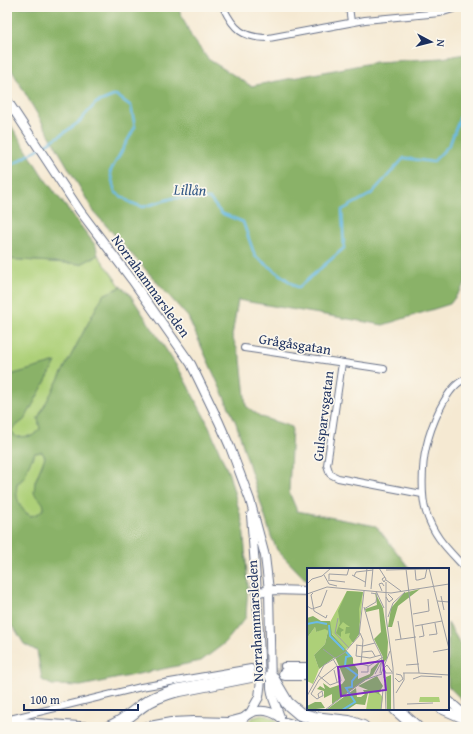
<svg xmlns="http://www.w3.org/2000/svg" width="473" height="734" font-family="'Gentium Book Plus',serif">
  <style>
    .green { fill: #add078; stroke: #64806b }
    .forest { fill: #8ab268; stroke: #527063; fill-rule: evenodd }
    .lines { fill: none; stroke-linecap: round; stroke-linejoin: round }
    .stream { stroke: #6bbbe6; stroke-width: 2.5 }
    .minor-tunnel { stroke: #c9c4bb; stroke-width: 6; stroke-dasharray: 6 3; stroke-linecap: butt }
    .motorway-tunnel { stroke: #c9c4bb; stroke-width: 12; stroke-dasharray: 12 6; stroke-linecap: butt }
    .minor-casing { stroke: #677087; stroke-width: 8 }
    .tertiary-casing { stroke: #677087; stroke-width: 10 }
    .motorway-casing { stroke: #677087; stroke-width: 14 }
    .minor { stroke: #fff; stroke-width: 6 }
    .tertiary { stroke: #fff; stroke-width: 8 }
    .motorway { stroke: #fff; stroke-width: 12 }
    .labels { text-anchor: middle; stroke-width: 3.5; stroke-linejoin: round; paint-order: stroke }
    .street-label { font-size: 14px; fill: #1b2f5e; stroke: #fbf7ec }
    .water-label { font-size: 15px; font-style: italic; fill: #335987; stroke: #fbf7ec }
    .inset-river { fill: none; stroke: #6bbbe6; stroke-width: 2 }
    .inset-road { fill: none; stroke: #9e9fa4; stroke-width: 1 }
    .view { fill: #7b2cbf; fill-opacity: 0.15; stroke: #7b2cbf; stroke-width: 2 }
    .inset-edge { fill: none; stroke: #1b2f5e; stroke-width: 2 }
  </style>
  <rect width="100%" height="100%" fill="#fbf7ec"/>
  <filter id="ink" filterUnits="userSpaceOnUse"><feTurbulence type="fractalNoise" baseFrequency=".025" numOctaves="2"/><feDisplacementMap in="SourceGraphic" scale="8" xChannelSelector="R" yChannelSelector="G"/><feConvolveMatrix kernelMatrix="1 2 1 2 8 2 1 2 1" color-interpolation-filters="sRGB"/></filter>
  <filter id="wash" filterUnits="userSpaceOnUse"><feTurbulence type="fractalNoise" baseFrequency=".012" numOctaves="4" result="noise"/><feDisplacementMap in="SourceGraphic" scale="16" xChannelSelector="R" yChannelSelector="G"/><feGaussianBlur stdDeviation="0.9" result="paint"/><feColorMatrix in="noise" values="0 0 0 0 0 0 0 0 0 0 0 0 0 0 0 0 0 1.4 0 .05"/><feComposite in="paint" operator="in"/></filter>
  <g filter="url(#wash)">
    <rect width="100%" height="100%" fill="#f5e9d2"/>
    <g class="green">
      <polygon points="98,255 121,287 103,295 38,418 40,429 32,436 16,438 11,430 25,419 55,363 7,376 7,259 81,264"/>
      <path d="M42 452 45 457 35 482C38 489 49 506 41 512 39 514 34 515 32 516 18 510 15 498 17 484L25 477 27 468 35 453Z"/>
      <path d="M262 715C271 716 277 719 281 727H244L252 718Z"/>
    </g>
    <g class="forest">
      <polygon points="7,7 178,7 191,36 208,59 251,86 376,62 442,58 466,54 466,283 450,304 383,325 238,300 232,336 241,359 246,406 261,417 292,427 289,492 297,511 376,526 410,569 308,569 308,582 277,550 271,536 236,423 188,317 94,212 7,62"/>
      <polygon points="7,119 44,178 96,246 98,255 81,264 7,259"/>
      <path d="M121 287 129 293 180 371 206 420 229 474 243 524 248 586 246 617 225 643 201 661 81 686 52 685 42 680 37 651 24 644 15 629 7 623V502L9 496 7 490V376L56 362 25 419 11 430 16 437 32 436 40 429 38 418 103 295ZM42 452 45 457 35 482 34 493C45 504 50 510 31 516 19 510 15 497 17 484L25 477 27 468 35 453Z"/>
      <polygon points="448,623 466,654 466,704 448,686"/>
    </g>
    <g class="lines">
      <polyline class="stream" points="7,163 12,165 61,135 79,122 96,103 116,95 131,106 135,127 110,172 115,192 131,203 143,207 173,198 210,199 221,213 243,222 255,256 298,288 344,248 342,210 371,194 404,158 433,162 450,144 460,117 466,118"/>
    </g>
  </g>
  <g filter="url(#ink)">
    <g class="lines">
      <polyline class="minor-tunnel" points="251,668 284,666"/>
      <polyline class="motorway-tunnel" points="251,676 285,674"/>
      <g class="minor-casing">
        <g id="minor">
          <path d="M223 7C234 30 243 38 269 38L365 20 440 13 460 7"/>
          <polyline points="349,7 351,22"/>
          <polyline points="244,348 384,369"/>
          <polyline points="342,363 327,465 330,474 338,478 422,494"/>
          <path d="M466 379C446 385 430 429 426 448 422 464 421 497 426 512 435 539 448 549 466 569"/>
          <polyline points="284,666 308,666"/>
          <polyline points="10,719 141,687 251,668"/>
        </g>
      </g>
      <g class="tertiary-casing">
        <g id="tertiary">
          <polyline points="7,100 80,211 132,280 191,364 219,422 230,447 250,500 265,556 269,590 271,688 273,698 280,717"/>
          <polyline points="257,592 274,590 308,591"/>
          <polyline points="448,700 466,716"/>
          <polyline points="441,709 466,720"/>
          <polyline points="250,713 259,697 261,680 257,592 251,515"/>
          <polyline points="7,721 93,727"/>
          <polyline points="144,727 171,722 194,721 228,722 243,718"/>
          <path d="M238 727C246 708 265 707 280 717"/>
        </g>
      </g>
      <g class="motorway-casing">
        <g id="motorway">
          <polyline points="285,674 308,674"/>
          <polyline points="271,676 287,703 300,714 314,718 349,722 363,727"/>
          <polyline points="396,709 416,727"/>
          <polyline points="285,724 296,727"/>
          <path d="M110 727C123 722 132 713 143 705 153 698 164 694 175 691L251 676"/>
        </g>
      </g>
      <use href="#minor" class="minor"/>
      <use href="#tertiary" class="tertiary"/>
      <use href="#motorway" class="motorway"/>
    </g>
  </g>
  <g class="labels">
    <g class="street-label">
      <text transform="translate(151 286) rotate(54)" y="5">Norrahammarsleden</text>
      <text transform="translate(295 344) rotate(9)" y="5">Grågåsgatan</text>
      <text transform="translate(323 416) rotate(-83)" y="5">Gulsparvsgatan</text>
      <text transform="translate(255 621) rotate(-93)" y="5">Norrahammarsleden</text>
    </g>
    <g class="water-label">
      <text transform="translate(190 190) rotate(2)" y="5">Lillån</text>
    </g>
  </g>
  <g transform="translate(307 568)">
    <rect width="142" height="142" fill="#f5e9d2"/>
    <path d="M40 23 56 24 53 54 44 77 38 82 23 63 22 56ZM8 59 9 64 18 60 21 63 18 76 7 87 12 101 6 116 0 113V70ZM65 121 76 129 74 141 59 142 62 125 64 123 62 122ZM113 129H132L133 134H112Z" fill="#add078"/>
    <path d="M113 21 91 38 85 59H81L84 40 97 25ZM40 23 56 24 52 41 53 65 46 75 42 69 43 65 38 66 39 59H43L40 57 36 54 32 59 37 62 34 64V69L29 65 33 55 31 43ZM68 24 76 40 81 74 80 91 75 96 76 89 67 71 74 64 72 41 59 44 58 41 70 37ZM6 48 14 53H23L25 66 46 90V95L51 102V111L63 106 64 101 74 92 66 107 25 136V126L17 130V123L10 121 13 118 18 121 16 115 23 120 35 116 38 112 28 89 12 101 7 87 18 76 21 63 18 61 9 64 8 59 0 70V50ZM84 107V142H80L79 109ZM70 108 76 118 72 125 75 128 65 123 61 125 58 137 49 136 40 142H19L49 120 50 129H54L58 126 56 122H61L51 118ZM8 134H14L18 140 0 142V138Z" fill="#8ab268"/>
    <path class="inset-river" d="M0 56 10 54 20 56M22 57 23 68 37 82M35 142 48 134 39 120 45 119V113L50 107 38 98 39 89 43 88 39 84"/>
    <path class="inset-road" d="M72 0 79 11 77 14 75 11 78 9M122 0 142 81M99 1 112 105M108 1 109 12H111L118 10 120 0M79 2 123 1M17 7 22 16 30 18M45 7 58 14M47 8 49 4 66 2M22 11V6L40 7 42 0M21 12 38 14M79 12 94 23M79 14V49L86 100 87 142M0 16 5 11 15 8 24 0M58 19 60 0M64 21 66 0M69 23 77 40M75 23 72 16 75 15 77 18M6 25 4 27 7 43 19 50 20 47M0 26 20 19 84 25 142 16M134 28 137 42M79 29 82 34 86 31 81 26M130 33 142 34M0 38 5 41 14 38 20 22M57 39 66 71 75 89 73 105M57 41 69 34 70 26 64 25M106 46 122 43 121 31M81 49 86 35 98 24M31 50 28 65 42 80M91 53 94 71M108 58 135 53M53 65 56 72 54 96 62 98 76 89M122 67 130 66 128 55M112 69 117 68 115 57M88 72 109 69M49 77 56 78 68 75M50 77 49 88 63 90 74 87M16 81 28 90M55 84 65 83 68 88M126 84 142 81M99 97 112 96M27 102 30 114M54 104H61V98M79 105 77 100 80 97 85 104M96 105H111M111 105 142 107M68 106 74 95M74 106 83 83M11 107 23 117 34 113 32 101 26 91M77 110V105H86M88 110 92 114 96 111 94 107 89 106M106 111 114 108 135 109M78 116 79 142M73 123 76 122 74 142M89 125 97 112V105M4 126 12 112 30 98M4 126 10 131 15 128H16L15 123 11 126 12 130M0 128 17 97 37 85 52 68 57 23M100 136 126 135M18 142 57 112 75 106"/>
    <path class="view" d="M76 93 79 122 34 128 31 99Z"/>
    <rect width="142" height="142" class="inset-edge"/>
  </g>
  <rect width="473" height="734" fill="none" stroke="#fbf7ec" stroke-width="24"/>
  <g transform="translate(431 42) rotate(97)" stroke="#fbf7ec" stroke-width="3" paint-order="stroke">
  <path d="M0-3L7 15L0 10L-7 15Z" fill="#1b2f5e"/>
  <text y="-6" font-size="11" font-weight="bold" text-anchor="middle" fill="#1b2f5e">N</text>
  </g>
  <path d="M24 704v6h114v-6" fill="none" stroke="#1b2f5e" stroke-width="2"/>
  <text x="30" y="704" font-size="12" fill="#1b2f5e" stroke="#fbf7ec" stroke-width="3" paint-order="stroke">100 m</text>
</svg>
